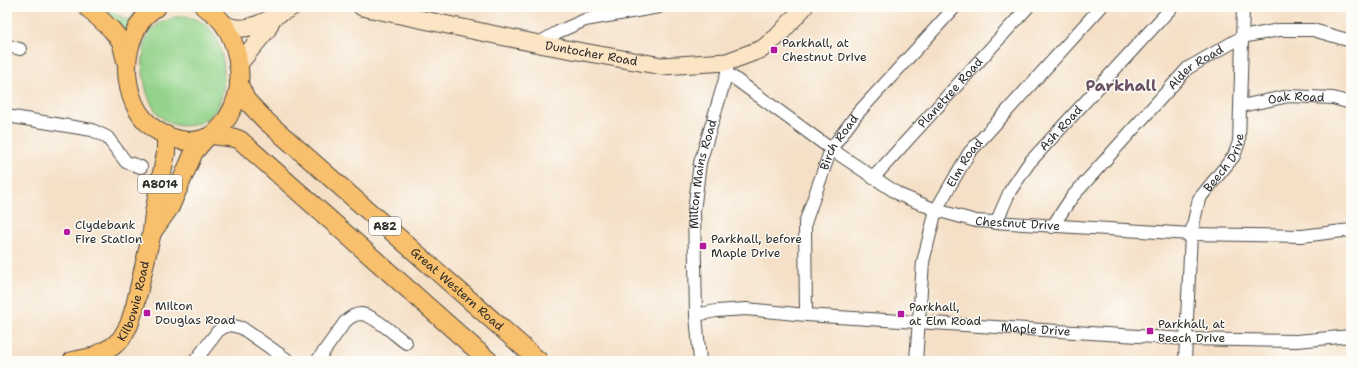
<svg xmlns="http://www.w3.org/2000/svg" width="1358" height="368" font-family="'Shantell Sans',sans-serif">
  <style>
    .green { fill: #93d38a; stroke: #5f7f5a }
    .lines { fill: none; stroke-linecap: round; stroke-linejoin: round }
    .minor-casing { stroke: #494642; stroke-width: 14 }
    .secondary-casing { stroke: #494642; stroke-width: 19 }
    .primary-casing { stroke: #494642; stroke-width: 20 }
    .minor { stroke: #fff; stroke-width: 12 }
    .secondary { stroke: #fce5c4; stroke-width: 17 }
    .primary { stroke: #f8bf6c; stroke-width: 18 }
    .poi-dot { fill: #b5179e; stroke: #fdfcf7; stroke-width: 1.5 }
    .labels { text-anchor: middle; stroke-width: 3; stroke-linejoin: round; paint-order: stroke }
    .shield { fill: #fdfcf7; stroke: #6a6a68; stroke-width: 1 }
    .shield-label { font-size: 11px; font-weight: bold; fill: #2b2b2b }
    .poi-label { font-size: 12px; fill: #2b2b2b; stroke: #fdfcf7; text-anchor: start }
    .street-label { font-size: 12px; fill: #2b2b2b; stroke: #fdfcf7 }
    .district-label { font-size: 16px; font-weight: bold; fill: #685263; stroke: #fdfcf7 }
  </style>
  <rect width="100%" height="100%" fill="#fdfcf7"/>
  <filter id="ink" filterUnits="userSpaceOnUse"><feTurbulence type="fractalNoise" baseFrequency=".025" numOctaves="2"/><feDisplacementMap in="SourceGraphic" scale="8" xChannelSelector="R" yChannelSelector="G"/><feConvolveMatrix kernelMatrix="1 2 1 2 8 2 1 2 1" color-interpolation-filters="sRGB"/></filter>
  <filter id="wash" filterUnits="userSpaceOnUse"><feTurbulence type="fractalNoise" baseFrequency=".012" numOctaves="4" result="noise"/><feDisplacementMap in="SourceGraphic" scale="16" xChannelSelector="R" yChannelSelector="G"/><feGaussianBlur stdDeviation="0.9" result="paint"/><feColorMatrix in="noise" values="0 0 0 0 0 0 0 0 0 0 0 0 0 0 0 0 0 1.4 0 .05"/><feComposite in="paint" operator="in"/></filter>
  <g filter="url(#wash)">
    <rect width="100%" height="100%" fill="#f5e0c7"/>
    <g class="green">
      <polygon points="105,9 130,21 134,15 140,17 130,36 102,11"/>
      <path d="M185 16C192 18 201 20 207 26 226 43 229 86 217 108 212 117 202 123 192 125 154 133 141 88 143 58 144 51 144 44 147 37 155 23 169 17 185 16Z"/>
    </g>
  </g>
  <g filter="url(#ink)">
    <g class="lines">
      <g class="minor-casing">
        <g id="minor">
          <polyline points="539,43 558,32 585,20 659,7"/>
          <polyline points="7,46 20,49"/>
          <path id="s1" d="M727 73 831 149 900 195 936 210 976 221 1191 234 1302 236 1351 230"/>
          <path id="s2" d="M1241 106 1289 96 1333 98 1351 103"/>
          <polyline points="7,116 92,130 107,137 126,162 141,167"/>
          <path id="s3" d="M873 178 1028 7"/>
          <path id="s4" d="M996 223 1010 191 1029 163 1172 7"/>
          <path id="s5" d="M1052 227 1072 197 1188 68 1242 37 1279 30H1313L1351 41"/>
          <path id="s6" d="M696 315 716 311 746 309 806 315 1186 339 1297 341 1351 336"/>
          <path id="s7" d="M806 315 805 223 831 149 857 114 955 7"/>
          <polyline points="195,361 218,331 224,327 230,325 242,328 289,361"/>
          <path d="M317 361 345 322C349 318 354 314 361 314 374 315 395 335 406 343"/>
          <path id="s8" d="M700 361 696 315 694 211 700 163 727 73V67"/>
          <path id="s9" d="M916 361 923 262 936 210 969 153 1101 7"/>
          <path id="s10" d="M1185 361 1191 234 1199 199 1234 156 1239 142 1243 7"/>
        </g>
      </g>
      <g class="secondary-casing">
        <g id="secondary">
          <path id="s11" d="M362 7 544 45 662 66 727 62 762 49 778 36 804 7"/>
          <path d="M224 24C247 37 271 17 292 7"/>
          <polyline points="238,65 267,30 272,19"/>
        </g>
      </g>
      <g class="primary-casing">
        <g id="primary">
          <polyline points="87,7 111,29 121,41 126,61"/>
          <path d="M157 7C143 14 134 31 130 46 124 66 127 92 138 111 152 134 186 150 212 135 219 131 224 123 228 117 237 102 241 85 239 68 236 43 227 19 204 7"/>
          <path id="s12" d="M239 84 246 100 266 121 539 361"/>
          <polyline points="213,135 235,138 240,140 489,361"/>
          <polyline points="153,231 170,207 194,152 206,138"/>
          <path id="s13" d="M72 361 92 357 112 347 121 339 129 325 135 306 152 232 154 213 166 153V135"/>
        </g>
      </g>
      <use href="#minor" class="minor"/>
      <use href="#secondary" class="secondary"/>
      <use href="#primary" class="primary"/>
    </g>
  </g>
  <g class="poi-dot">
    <rect x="770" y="46" width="8" height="8" rx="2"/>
    <circle cx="67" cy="232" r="4"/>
    <rect x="699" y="242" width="8" height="8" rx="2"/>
    <rect x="143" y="309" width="8" height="8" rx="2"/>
    <rect x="897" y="310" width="8" height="8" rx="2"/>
    <rect x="1146" y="327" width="8" height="8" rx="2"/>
  </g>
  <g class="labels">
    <g class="shield">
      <rect x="138" y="175" width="44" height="18" rx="3"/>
      <rect x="369" y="217" width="32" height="18" rx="3"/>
    </g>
    <g class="shield-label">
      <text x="160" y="188">A8014</text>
      <text x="385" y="230">A82</text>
    </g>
    <g class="poi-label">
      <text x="782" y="47">Parkhall, at<tspan x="782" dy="14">Chestnut Drive</tspan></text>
      <text x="75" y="229">Clydebank<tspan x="75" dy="14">Fire Station</tspan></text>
      <text x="711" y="243">Parkhall, before<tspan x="711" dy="14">Maple Drive</tspan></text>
      <text x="155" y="310">Milton<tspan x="155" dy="14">Douglas Road</tspan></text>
      <text x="909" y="311">Parkhall,<tspan x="909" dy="14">at Elm Road</tspan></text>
      <text x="1158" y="328">Parkhall, at<tspan x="1158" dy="14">Beech Drive</tspan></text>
    </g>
    <g class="street-label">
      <text dy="4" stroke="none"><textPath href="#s11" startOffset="234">Duntocher Road</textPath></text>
      <text dy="4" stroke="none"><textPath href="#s5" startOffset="216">Alder Road</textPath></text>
      <text dy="4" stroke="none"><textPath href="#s3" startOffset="115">Planetree Road</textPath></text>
      <text dy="4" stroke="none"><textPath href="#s2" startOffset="56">Oak Road</textPath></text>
      <text dy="4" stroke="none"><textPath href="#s4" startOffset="116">Ash Road</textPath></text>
      <text dy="4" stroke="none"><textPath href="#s7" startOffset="180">Birch Road</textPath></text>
      <text dy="4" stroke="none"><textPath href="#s10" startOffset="208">Beech Drive</textPath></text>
      <text dy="4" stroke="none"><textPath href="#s9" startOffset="208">Elm Road</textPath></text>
      <text dy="4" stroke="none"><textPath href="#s8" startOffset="188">Milton Mains Road</textPath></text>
      <text dy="4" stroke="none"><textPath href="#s1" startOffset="334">Chestnut Drive</textPath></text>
      <text dy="4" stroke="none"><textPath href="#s12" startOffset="301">Great Western Road</textPath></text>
      <text dy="4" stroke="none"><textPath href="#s13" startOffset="95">Kilbowie Road</textPath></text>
      <text dy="4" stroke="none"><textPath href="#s6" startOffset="341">Maple Drive</textPath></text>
    </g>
    <g class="district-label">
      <text x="1121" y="91">Parkhall</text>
    </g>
  </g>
  <rect width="1358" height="368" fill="none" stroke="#fdfcf7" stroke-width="24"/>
</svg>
